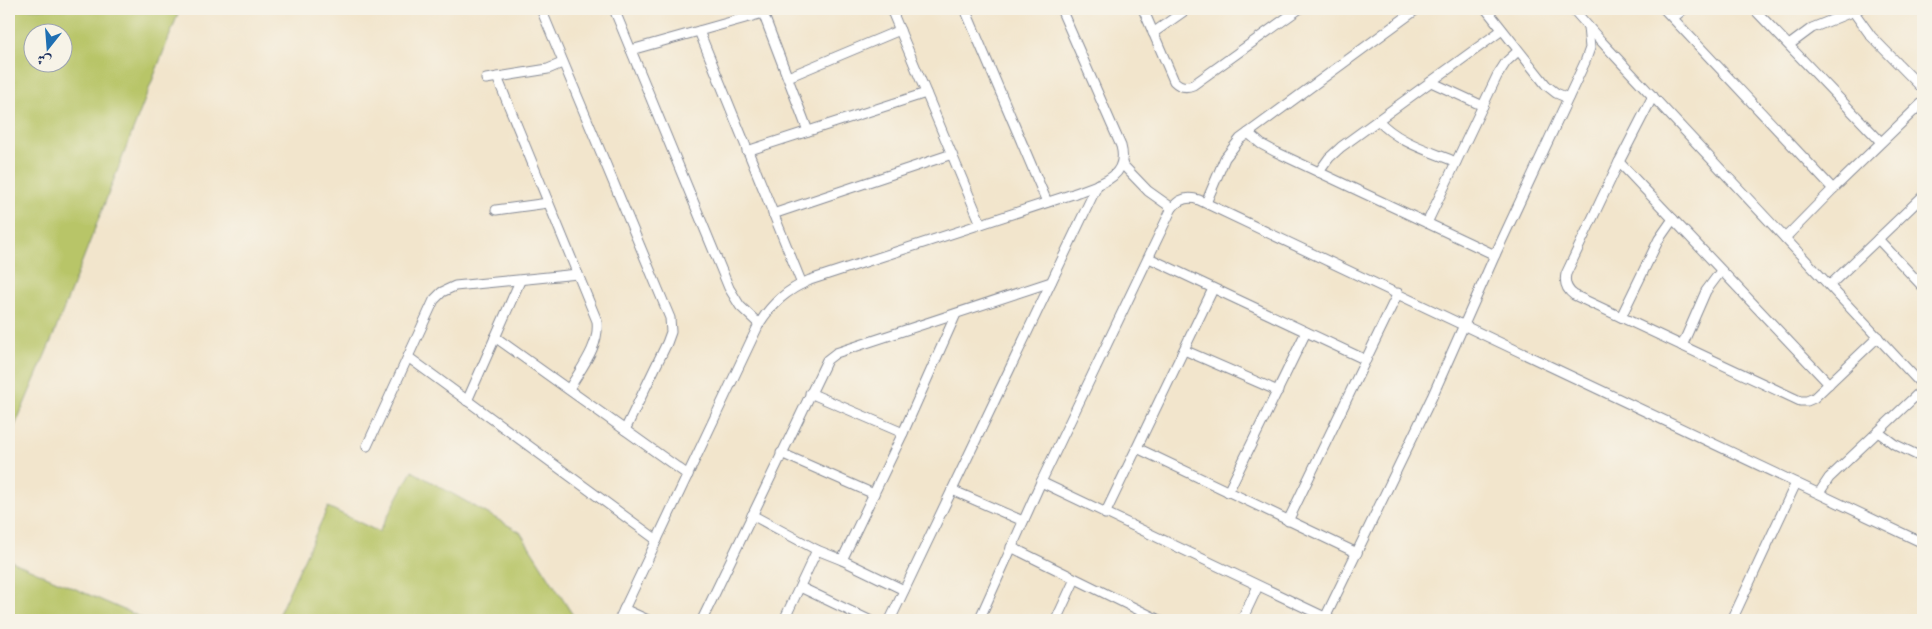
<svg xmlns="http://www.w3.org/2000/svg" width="1932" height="629" font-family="'Gentium Book Plus',Amiri,serif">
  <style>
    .green { fill: #b8c567; stroke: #6a7a62; fill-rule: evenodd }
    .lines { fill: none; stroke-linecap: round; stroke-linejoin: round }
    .minor-casing { stroke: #868a95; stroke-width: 11 }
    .minor { stroke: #fff; stroke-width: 9 }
  </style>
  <rect width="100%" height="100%" fill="#f7f3e8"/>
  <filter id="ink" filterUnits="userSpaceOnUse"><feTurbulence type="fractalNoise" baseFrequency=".02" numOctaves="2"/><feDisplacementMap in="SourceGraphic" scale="10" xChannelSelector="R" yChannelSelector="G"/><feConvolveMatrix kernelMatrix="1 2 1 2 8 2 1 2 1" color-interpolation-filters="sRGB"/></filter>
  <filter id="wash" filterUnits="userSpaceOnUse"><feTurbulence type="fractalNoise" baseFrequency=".0096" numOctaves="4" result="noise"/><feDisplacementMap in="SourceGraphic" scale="20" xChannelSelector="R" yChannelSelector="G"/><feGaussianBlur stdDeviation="1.12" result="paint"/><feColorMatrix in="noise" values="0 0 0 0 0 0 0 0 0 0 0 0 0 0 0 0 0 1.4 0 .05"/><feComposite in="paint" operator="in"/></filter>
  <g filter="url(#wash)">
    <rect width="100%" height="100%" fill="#f2e5cc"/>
    <g class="green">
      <path d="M9 9H180L54 334 9 440ZM32 32H62V62H32Z"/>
      <polygon points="412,471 520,532 576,620 276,620 328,507 379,532"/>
      <polygon points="9,560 147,620 9,620"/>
    </g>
  </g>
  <g filter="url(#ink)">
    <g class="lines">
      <g class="minor-casing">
        <g id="minor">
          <polyline points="541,9 670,318 671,332 667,343 625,430"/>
          <polyline points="614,9 729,288 740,306 759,324"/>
          <polyline points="891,9 981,224"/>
          <polyline points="965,9 1047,202"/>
          <path d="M1143 9 1174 81C1180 87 1186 88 1193 85L1299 9"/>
          <polyline points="1486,9 1546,85 1556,93 1568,98"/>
          <polyline points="1573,9 1601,41 1923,386"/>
          <polyline points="1664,9 1833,189"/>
          <polyline points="1754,9 1881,142"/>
          <polyline points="1853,11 1871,36 1923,89"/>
          <polyline points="763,13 808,131"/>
          <polyline points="1673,18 1684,9"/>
          <polyline points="699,31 802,284"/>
          <polyline points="1153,33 1187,9"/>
          <polyline points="1789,45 1812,28 1859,9"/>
          <polyline points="631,50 777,9"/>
          <path d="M497 77 597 321C600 346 581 368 569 389"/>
          <polyline points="788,77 900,30"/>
          <polyline points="486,79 548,69 562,63"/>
          <polyline points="1431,82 1483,106"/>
          <path d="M1653 96 1619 162 1566 274C1564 283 1567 290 1574 295L1800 401H1807L1814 398 1878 337"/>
          <path d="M1378 120C1397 142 1430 151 1456 162"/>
          <polyline points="1248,133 1261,144 1276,152 1495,255"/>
          <polyline points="747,151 926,93"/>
          <polyline points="1619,162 1829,384"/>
          <polyline points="1122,164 1148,191 1172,208"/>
          <polyline points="1319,172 1329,158 1341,147 1502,30"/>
          <polyline points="1206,203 1225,158 1240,139 1417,9"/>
          <polyline points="496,210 548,203"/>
          <polyline points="773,214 952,154"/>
          <polyline points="1427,223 1497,76 1506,62 1518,51"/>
          <polyline points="1785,238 1833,189 1923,102"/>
          <polyline points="1878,239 1923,287"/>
          <polyline points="1149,258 1366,360"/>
          <polyline points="1830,285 1923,196"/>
          <polyline points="1621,317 1659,239 1673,219"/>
          <polyline points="495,337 688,475"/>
          <polyline points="1682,346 1706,291 1721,271"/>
          <polyline points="1184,350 1278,391"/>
          <polyline points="408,357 657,540"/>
          <polyline points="810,393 903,433"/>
          <polyline points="467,401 520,281"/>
          <polyline points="1878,432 1894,444 1923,458"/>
          <polyline points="367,446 434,300 442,292 455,286 578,274"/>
          <polyline points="1137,448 1357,553"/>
          <polyline points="781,453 874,494"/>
          <polyline points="1041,482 1331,620"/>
          <polyline points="952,490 1023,521"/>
          <polyline points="1228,492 1306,332"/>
          <polyline points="1819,493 1829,478 1923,389"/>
          <polyline points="1105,514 1213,289"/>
          <polyline points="752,515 817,550 842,560 904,590"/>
          <polyline points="1288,521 1398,293"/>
          <polyline points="1011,547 1159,620"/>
          <polyline points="842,560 903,433 956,314"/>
          <polyline points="800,587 869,620"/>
          <polyline points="624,609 648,620"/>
          <path d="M619 620 759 324C772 303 787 290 810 280L1073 194C1096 185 1130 179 1121 146L1061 9"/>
          <polyline points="702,620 827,360 836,353 1051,282"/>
          <polyline points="784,620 817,550"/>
          <polyline points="890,620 1098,184"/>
          <path d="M979 620 1041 482 1172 208C1179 199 1188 196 1199 200L1923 543"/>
          <polyline points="1056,620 1075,579"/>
          <polyline points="1242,620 1258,586"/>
          <polyline points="1324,620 1432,397 1495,255 1585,62 1590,48 1588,27"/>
          <polyline points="1732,620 1796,483"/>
        </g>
      </g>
      <use href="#minor" class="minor"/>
    </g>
  </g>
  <rect width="1932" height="629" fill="none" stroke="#f7f3e8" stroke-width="30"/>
  <g transform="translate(48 48) rotate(197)"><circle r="24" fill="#f7f3e8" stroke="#9fa5b1"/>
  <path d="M0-4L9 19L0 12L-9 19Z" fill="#1f6fb2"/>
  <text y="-8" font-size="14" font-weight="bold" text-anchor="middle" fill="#1b2f5e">ش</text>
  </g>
</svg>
